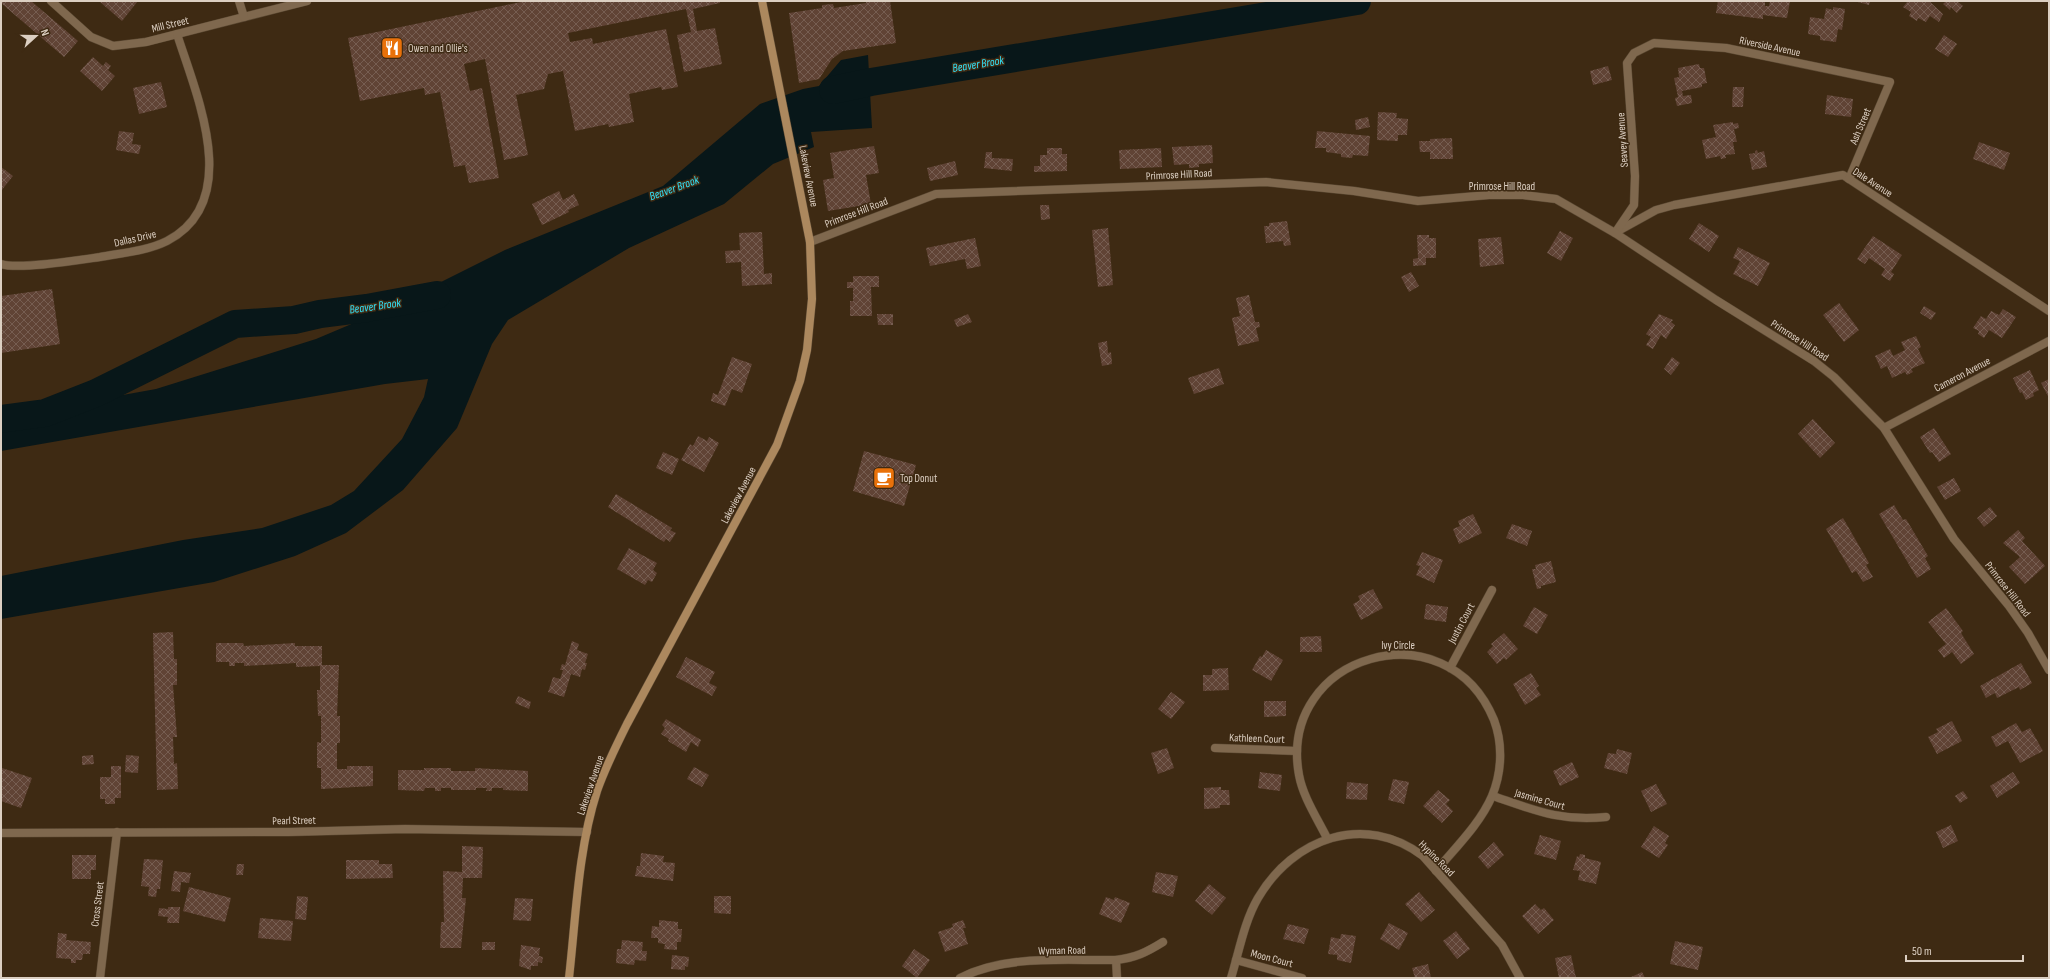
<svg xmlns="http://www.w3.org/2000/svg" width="2050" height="979" font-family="'Sofia Sans Condensed',sans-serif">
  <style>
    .water { fill: #081719 }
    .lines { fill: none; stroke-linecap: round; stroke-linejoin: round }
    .river { stroke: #081719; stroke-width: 28 }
    .building { fill: url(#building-cross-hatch) }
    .minor-casing { stroke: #5a4832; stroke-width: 9 }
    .tertiary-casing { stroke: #5a4832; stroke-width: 9 }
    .secondary-casing { stroke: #5a4832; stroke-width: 9 }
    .minor { stroke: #7f684e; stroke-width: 8 }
    .tertiary { stroke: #7f684e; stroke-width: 8 }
    .secondary { stroke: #ac885e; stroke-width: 8 }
    .labels { text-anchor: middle; stroke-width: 3; stroke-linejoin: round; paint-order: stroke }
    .street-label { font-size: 11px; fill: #dccfc2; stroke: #3e2a13 }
    .poi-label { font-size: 11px; fill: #dccfc2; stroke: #3e2a13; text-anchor: start }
    .water-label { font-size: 12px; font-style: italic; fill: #32e2f9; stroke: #3e2a13 }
  </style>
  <defs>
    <pattern id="building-cross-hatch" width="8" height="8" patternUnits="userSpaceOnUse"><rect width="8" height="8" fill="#604335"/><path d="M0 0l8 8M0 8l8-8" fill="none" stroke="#765d51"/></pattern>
  </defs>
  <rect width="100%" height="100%" fill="#3e2a13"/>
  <polygon class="water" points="868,55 872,128 811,132 814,147 773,164 724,204 629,248 508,320 492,344 457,428 403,490 346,533 295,556 214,582 1,619 1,576 183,540 262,528 331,505 354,491 402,439 424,397 428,379 385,384 1,451 1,417 156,389 316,339 387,309 505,250 663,186 760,104 803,89 819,86 841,60"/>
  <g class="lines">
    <g class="river">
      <polyline points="833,90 871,82 1357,1"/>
      <polyline points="1,419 45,413 96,393 235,324 294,320 320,314 367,308 437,295"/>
    </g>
  </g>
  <g class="building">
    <polygon points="1,1 31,1 78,41 64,57 1,3"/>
    <polygon points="101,1 138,1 122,21 100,2"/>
    <polygon points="526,1 720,1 720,3 693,9 697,31 715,28 722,64 684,72 677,35 691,32 686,9 568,33 570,42 592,38 593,44 666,29 678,87 662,90 661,87 629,94 634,122 609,127 608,124 575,131 563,71 548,74 544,89 516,95 528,155 504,160 485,59 464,64 470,91 482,88 499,178 469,183 465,165 454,167 440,92 425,95 424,88 360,101 348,38"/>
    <polygon points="866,1 890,1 896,43 843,51 832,59 819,79 799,83 789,13 822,8 822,5 833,4 834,8 866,3"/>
    <polygon points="1718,1 1765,1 1765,6 1769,6 1770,1 1790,1 1787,18 1763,15 1763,19 1716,13"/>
    <polygon points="1854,1 1870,1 1869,5"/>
    <polygon points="1908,1 1929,1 1943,14 1939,22 1930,16 1926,22 1918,18 1917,21 1909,16 1911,12 1903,7"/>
    <polygon points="1946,1 1957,1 1963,6 1957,13 1951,7 1950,10 1943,4"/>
    <polygon points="1833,7 1845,9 1842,30 1838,29 1836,42 1820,40 1820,36 1808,34 1810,17 1824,19 1826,8 1833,10"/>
    <polygon points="1944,35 1957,44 1948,57 1935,49"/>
    <polygon points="93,57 103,66 106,62 111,66 108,70 115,76 102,91 80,71"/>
    <polygon points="1699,64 1700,68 1704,68 1707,83 1702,84 1702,87 1682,91 1683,96 1691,95 1692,103 1677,106 1675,98 1678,97 1674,78 1679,77 1678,68"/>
    <polygon points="1608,66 1612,80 1593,85 1590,71"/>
    <polygon points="161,82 167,107 139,114 133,88"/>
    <polygon points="1733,87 1744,87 1743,107 1732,107"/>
    <polygon points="1827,95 1853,99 1851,117 1825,114"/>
    <polygon points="1378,112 1397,113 1396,118 1408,119 1407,135 1398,135 1398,141 1377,140"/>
    <polygon points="1368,117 1370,127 1356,130 1355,120"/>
    <polygon points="1733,122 1733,124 1738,123 1739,128 1734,129 1737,142 1733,142 1735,154 1725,155 1726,158 1721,159 1720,156 1706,159 1702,140 1716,137 1713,125"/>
    <polygon points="119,131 134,133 132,144 141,145 139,154 116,150"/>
    <polygon points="1317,131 1370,136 1368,156 1353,155 1352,158 1341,157 1341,154 1326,152 1326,148 1315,148"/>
    <polygon points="1452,138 1453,159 1430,159 1430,152 1420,152 1419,141 1430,141 1430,139"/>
    <polygon points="1979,142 2010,153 2004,170 1973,159"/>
    <polygon points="1212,145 1213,163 1199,164 1199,167 1189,168 1189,164 1174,165 1172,147"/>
    <polygon points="874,146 879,173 866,175 871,204 828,211 823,180 834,178 830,153"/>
    <polygon points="1047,148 1062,148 1062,154 1067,154 1067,171 1034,172 1034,166 1040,166 1040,155 1047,155"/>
    <polygon points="1161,148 1162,167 1120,169 1119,150"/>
    <polygon points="1757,150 1758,153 1764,151 1767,167 1752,170 1749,154 1755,153 1755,151"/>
    <polygon points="986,152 992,152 992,158 1013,159 1012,171 984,168"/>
    <polygon points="955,161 958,175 930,181 927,168"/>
    <polygon points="1,167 13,176 1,191"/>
    <polygon points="559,191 563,200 574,194 579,205 568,210 569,212 542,225 532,204"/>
    <polygon points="1040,205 1049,205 1050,219 1041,220"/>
    <polygon points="1287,221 1291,245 1284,246 1283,241 1266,243 1264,226 1269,226 1269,223"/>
    <polygon points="1699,223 1719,236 1709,252 1689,239"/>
    <polygon points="1108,228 1113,285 1098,287 1092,230"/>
    <polygon points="1560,231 1573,238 1561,261 1547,253"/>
    <polygon points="762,232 764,274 772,273 772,284 742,286 741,262 726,263 725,251 740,250 739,233"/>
    <polygon points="1417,235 1429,235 1429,238 1436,238 1436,258 1426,258 1426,265 1413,266 1413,259 1418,258"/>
    <polygon points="1873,236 1902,255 1891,272 1894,274 1890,281 1881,275 1885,269 1869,258 1865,264 1857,259"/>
    <polygon points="1501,237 1504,264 1480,267 1478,239"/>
    <polygon points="975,238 981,266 967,269 965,259 930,266 926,248"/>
    <polygon points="1738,247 1770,263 1758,286 1733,274 1740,261 1733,258"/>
    <polygon points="1411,272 1419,286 1409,292 1401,277"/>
    <polygon points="853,276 879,276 879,287 871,287 872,316 850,316 850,301 853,301 853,288 847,288 847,282 853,282"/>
    <polygon points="52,289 60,344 1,353 1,296"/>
    <polygon points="1249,295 1255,322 1259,322 1260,327 1256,328 1259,341 1238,346 1232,318 1240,316 1236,298"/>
    <polygon points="1839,303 1859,330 1844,342 1823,315"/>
    <polygon points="1924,306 1936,313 1931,320 1920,313"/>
    <polygon points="2003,309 2016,317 2002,338 1989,330 1984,338 1978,334 1979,331 1973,328 1981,316 1986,319 1991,311 1999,315"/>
    <polygon points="877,314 893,314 893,325 878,325"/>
    <polygon points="968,314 972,322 957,327 954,320"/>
    <polygon points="1659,314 1673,320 1671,322 1675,325 1666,339 1661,335 1653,349 1646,345 1651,337 1646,334"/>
    <polygon points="1916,336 1921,347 1918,349 1925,363 1911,369 1913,372 1907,375 1905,372 1892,378 1887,366 1881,369 1875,356 1890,349 1893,356 1905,350 1901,342"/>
    <polygon points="1107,341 1108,353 1111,352 1112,364 1102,366 1098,343"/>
    <polygon points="732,357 752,364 742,393 732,389 725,406 711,401 713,393 718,395"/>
    <polygon points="1672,357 1680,363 1671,375 1664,369"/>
    <polygon points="1219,368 1224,384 1194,394 1188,378"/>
    <polygon points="2030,370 2039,390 2033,393 2034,396 2026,400 2022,392 2020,393 2013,378"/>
    <polygon points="2049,379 2049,398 2041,383"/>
    <polygon points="1813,419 1835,443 1820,458 1798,434"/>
    <polygon points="1934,428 1951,454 1939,462 1932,452 1930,453 1920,437"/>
    <polygon points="698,436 707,441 709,437 719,443 704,472 681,460 690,444 693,446"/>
    <polygon points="864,451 916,465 904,506 853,491"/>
    <polygon points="663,452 679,459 672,475 656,468"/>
    <polygon points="1954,478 1961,491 1945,500 1937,487"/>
    <polygon points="616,494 672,528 670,530 676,533 670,542 666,539 664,542 608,507"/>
    <polygon points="1894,505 1903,520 1906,519 1928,556 1925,558 1931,569 1917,578 1879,514"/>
    <polygon points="1990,507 1997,516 1984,527 1977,518"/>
    <polygon points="1473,514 1482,533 1459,544 1453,529 1460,526 1458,521"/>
    <polygon points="1843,518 1869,563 1866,565 1873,577 1863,582 1856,571 1852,573 1826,529"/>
    <polygon points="1512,524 1532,531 1527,546 1506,538"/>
    <polygon points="2018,530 2025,538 2022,541 2045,566 2025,584 2009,567 2020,557 2003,543"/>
    <polygon points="629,548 657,563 653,570 657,573 652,582 648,580 645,585 617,569"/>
    <polygon points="1422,552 1443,560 1434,583 1416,575 1420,566 1416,565"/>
    <polygon points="1551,561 1556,582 1541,586 1541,588 1537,589 1532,569 1536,569 1535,565"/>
    <polygon points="1373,589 1383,608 1361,620 1353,604 1360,600 1358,596"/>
    <polygon points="1426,604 1448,607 1446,622 1424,619"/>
    <polygon points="1534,607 1548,615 1537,634 1523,626"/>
    <polygon points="1946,608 1963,631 1961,633 1974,654 1961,664 1952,652 1944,658 1938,650 1946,644 1928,622"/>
    <polygon points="173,632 174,659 177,659 177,685 173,685 177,737 173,737 174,764 177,763 178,789 157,790 153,633"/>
    <polygon points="1504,633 1518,649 1506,660 1504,658 1497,664 1487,652 1493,646 1491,644"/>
    <polygon points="1321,636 1322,652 1300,652 1300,637"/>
    <polygon points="572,641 579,644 577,650 588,654 585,663 587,663 585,670 582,669 580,677 571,674 564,697 548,692 553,677 560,679 563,670 560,670 562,664 565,665"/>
    <polygon points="216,643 243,643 244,646 295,643 295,646 322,646 322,665 339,665 337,716 340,716 340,743 337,743 337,769 347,769 347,766 373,766 373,786 321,789 321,768 317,768 317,742 321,743 321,716 318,716 317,690 320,690 320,666 296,667 296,663 244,666 244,663 235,663 235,666 229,666 229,662 216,662"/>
    <polygon points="1266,650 1283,660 1271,681 1252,670 1260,656 1262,657"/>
    <polygon points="686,657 715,672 709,683 717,687 712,696 676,677"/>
    <polygon points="2021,663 2032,683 2020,690 2019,687 1997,698 1995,693 1986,698 1980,686"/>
    <polygon points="1228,668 1229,690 1203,691 1203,675 1212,675 1212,669"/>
    <polygon points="1531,673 1539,686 1536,688 1541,695 1525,705 1513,684"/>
    <polygon points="1171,692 1185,702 1171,719 1158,709"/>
    <polygon points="518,696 531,702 529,709 515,703"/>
    <polygon points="1264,701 1286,701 1286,716 1264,717"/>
    <polygon points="666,719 701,740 698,747 691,742 686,752 668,741 669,739 661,734 665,728 662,725"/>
    <polygon points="1952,721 1962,741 1937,754 1928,737 1938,732 1936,729"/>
    <polygon points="2016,723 2022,732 2030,728 2043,751 2020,763 2008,741 1996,747 1991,737"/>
    <polygon points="1167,748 1174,768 1158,774 1151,753"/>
    <polygon points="1617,749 1632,753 1627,774 1604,768 1608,753 1616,754"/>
    <polygon points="93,755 94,764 82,765 82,756"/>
    <polygon points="126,755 139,756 138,773 125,772"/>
    <polygon points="1572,762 1579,777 1560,786 1553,771"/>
    <polygon points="111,766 121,766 121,798 115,798 115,804 105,804 105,799 100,799 100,777 111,777"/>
    <polygon points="694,767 709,775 702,787 687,779"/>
    <polygon points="2,768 32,778 21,808 1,801"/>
    <polygon points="424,768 451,768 451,771 475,771 475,768 528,771 528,791 503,790 503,788 492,788 492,791 486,791 487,788 476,788 476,790 451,790 451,788 441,788 441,791 435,791 435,788 425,788 424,791 398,790 398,770 424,770"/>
    <polygon points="1260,772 1282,775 1280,791 1258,788"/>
    <polygon points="2013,772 2020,783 1997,798 1990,786"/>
    <polygon points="1393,779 1409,782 1404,804 1388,800"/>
    <polygon points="1347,782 1368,784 1367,800 1346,799"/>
    <polygon points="1656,784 1667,804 1651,812 1641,791"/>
    <polygon points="1221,787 1221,790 1229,790 1230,805 1220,805 1220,808 1204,809 1204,788"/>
    <polygon points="1438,790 1450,800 1446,804 1453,811 1442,823 1423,806"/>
    <polygon points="1963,791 1968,798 1960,803 1955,796"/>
    <polygon points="1951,825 1958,841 1943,848 1936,832"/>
    <polygon points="1654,826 1669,836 1665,843 1668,845 1659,858 1641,847"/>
    <polygon points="1540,835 1561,841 1556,860 1534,854"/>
    <polygon points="1494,842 1504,855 1488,869 1478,857"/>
    <polygon points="462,846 483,847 482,878 463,878 462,898 466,898 461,948 440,948 441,922 444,922 443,871 462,872"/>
    <polygon points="641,853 664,856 663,862 675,863 673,881 635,876 637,866 640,866"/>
    <polygon points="1580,854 1585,855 1585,858 1601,862 1596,884 1578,880 1580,871 1573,870 1577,856 1579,857"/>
    <polygon points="72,855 96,855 96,870 91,870 91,879 72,879"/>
    <polygon points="144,859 163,860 160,889 157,889 156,897 148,896 149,887 141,886"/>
    <polygon points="346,860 379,860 379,864 392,864 393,878 346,879"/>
    <polygon points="237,864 244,864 243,875 236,875"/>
    <polygon points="174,871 191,873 189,883 181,882 180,892 171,891"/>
    <polygon points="1156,872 1178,876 1173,897 1152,892"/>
    <polygon points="1209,884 1226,898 1212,915 1195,901"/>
    <polygon points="189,887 231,898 225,922 183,911"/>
    <polygon points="1419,892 1435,910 1421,922 1405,904"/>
    <polygon points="297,896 308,897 306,920 295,919"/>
    <polygon points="714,896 731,896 731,914 714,913"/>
    <polygon points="1106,897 1114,900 1115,897 1130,903 1121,923 1099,914"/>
    <polygon points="515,898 533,899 531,921 513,920"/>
    <polygon points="1535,904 1541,910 1544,908 1554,920 1538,934 1522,916"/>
    <polygon points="168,907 180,907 179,923 167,923 168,917 158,916 159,908 168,909"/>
    <polygon points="260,918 293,921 291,941 258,938"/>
    <polygon points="659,920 678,922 678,929 682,929 681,942 677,942 677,950 664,949 665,944 658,943 658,938 651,938 652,926 659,927"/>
    <polygon points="963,920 966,928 963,928 968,944 945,952 938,932 953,927 952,924"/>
    <polygon points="1389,923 1408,933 1399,950 1380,939"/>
    <polygon points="1288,924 1309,929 1304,944 1283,939"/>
    <polygon points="1456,931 1470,949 1457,959 1443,941"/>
    <polygon points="58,933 67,934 66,940 91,942 90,954 83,954 82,960 76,960 76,963 71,963 71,959 56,958"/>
    <polygon points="1341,934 1356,936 1351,963 1337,960 1337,955 1328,954 1331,937 1340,939"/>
    <polygon points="622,940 643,942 642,951 647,951 646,961 635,960 634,965 616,963 617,949 621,949"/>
    <polygon points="1675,941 1703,947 1698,970 1670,964"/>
    <rect x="482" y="942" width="13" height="8"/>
    <polygon points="521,945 540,948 539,956 543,957 542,963 538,962 538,966 531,966 531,970 519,966"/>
    <polygon points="914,949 930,960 917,978 902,966"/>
    <polygon points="672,955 689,957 688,967 685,966 685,970 671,969"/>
    <polygon points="1571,955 1576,978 1559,978 1555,958"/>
    <polygon points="1428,964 1431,978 1415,978 1412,968"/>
    <polygon points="1642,972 1645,978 1629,978"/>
  </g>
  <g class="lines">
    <g class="minor-casing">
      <g id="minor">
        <polyline points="51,1 91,37 113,46 146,42 307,1"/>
        <polyline points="239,1 244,17"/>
        <polyline points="1618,231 1656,210 1674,205 1843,175 2049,311"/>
        <polyline points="1615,233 1634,205 1635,176 1627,63 1634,53 1654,43 1726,48 1890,82 1849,179"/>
        <path d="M1 264C18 270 79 260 100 257 122 253 147 251 167 241 244 201 196 94 177 34"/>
        <polyline points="1884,428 2049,341"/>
        <polyline points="1450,668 1492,590"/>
        <polyline points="1215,748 1297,751"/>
        <path d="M1493 796C1534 810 1561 822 1606 817"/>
        <polyline points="1,833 289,832 405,829 587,832"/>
        <path d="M1327 838C1317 818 1303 797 1299 775 1277 654 1447 605 1494 720 1503 744 1502 772 1492 796 1480 824 1455 848 1436 871"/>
        <polyline points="1116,960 1117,978"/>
        <polyline points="1236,960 1302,978"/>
        <polyline points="100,978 117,832"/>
        <path d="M960 978C1007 954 1065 961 1116 960 1135 958 1147 952 1163 942"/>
        <path d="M1231 978C1239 952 1244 922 1258 898 1293 838 1365 812 1423 856L1502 945 1520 978"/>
      </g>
    </g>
    <g class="tertiary-casing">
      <polyline id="tertiary" points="810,242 936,194 1266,182 1354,191 1418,201 1489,195 1523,195 1556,199 1615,233 1716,300 1814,361 1834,377 1884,428 1954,539 2009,606 2028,633 2049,670"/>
    </g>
    <g class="secondary-casing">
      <path id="secondary" d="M569 978C576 916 578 850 597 791 605 768 616 746 627 724L777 445 800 381 807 350 812 299 810 242 762 1"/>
    </g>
    <use href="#minor" class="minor"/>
    <use href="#tertiary" class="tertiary"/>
    <use href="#secondary" class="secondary"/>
  </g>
  <defs>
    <g id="restaurant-square" transform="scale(1.15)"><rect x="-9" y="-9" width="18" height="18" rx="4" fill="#e8710a" stroke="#3e2a13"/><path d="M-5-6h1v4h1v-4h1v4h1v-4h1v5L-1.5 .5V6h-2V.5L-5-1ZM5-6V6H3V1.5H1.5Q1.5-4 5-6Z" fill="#fff"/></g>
    <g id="cafe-square" transform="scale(1.15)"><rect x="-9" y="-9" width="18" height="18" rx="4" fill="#e8710a" stroke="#3e2a13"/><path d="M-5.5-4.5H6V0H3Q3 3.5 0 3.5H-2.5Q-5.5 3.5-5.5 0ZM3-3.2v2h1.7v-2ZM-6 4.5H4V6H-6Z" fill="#fff"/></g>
  </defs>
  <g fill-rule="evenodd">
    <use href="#restaurant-square" x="392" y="48"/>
    <use href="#cafe-square" x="884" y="478"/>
  </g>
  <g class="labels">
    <g class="street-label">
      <text transform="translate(170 24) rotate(-14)" y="4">Mill Street</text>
      <text transform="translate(1770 46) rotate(12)" y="4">Riverside Avenue</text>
      <text transform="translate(1860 126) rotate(-67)" y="4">Ash Street</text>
      <text transform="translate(1622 140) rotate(-94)" y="4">Seavey Avenue</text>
      <text transform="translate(1179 174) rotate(-3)" y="4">Primrose Hill Road</text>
      <text transform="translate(809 176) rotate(79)" y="4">Lakeview Avenue</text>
      <text transform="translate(1873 182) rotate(33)" y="4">Dale Avenue</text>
      <text x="1502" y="190">Primrose Hill Road</text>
      <text transform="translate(856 212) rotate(-21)" y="4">Primrose Hill Road</text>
      <text transform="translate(135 238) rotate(-13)" y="4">Dallas Drive</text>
      <text transform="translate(1800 340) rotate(33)" y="4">Primrose Hill Road</text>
      <text transform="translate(1962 374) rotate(-28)" y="4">Cameron Avenue</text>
      <text transform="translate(738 495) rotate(-62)" y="4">Lakeview Avenue</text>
      <text transform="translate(2008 589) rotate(52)" y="4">Primrose Hill Road</text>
      <text transform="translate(1461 623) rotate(-62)" y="4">Justin Court</text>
      <text x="1398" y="649">Ivy Circle</text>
      <text transform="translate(1257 738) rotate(2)" y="4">Kathleen Court</text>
      <text transform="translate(590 785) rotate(-71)" y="4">Lakeview Avenue</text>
      <text transform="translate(1540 799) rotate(16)" y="4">Jasmine Court</text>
      <text transform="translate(294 820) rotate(-1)" y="4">Pearl Street</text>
      <text transform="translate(1437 858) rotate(45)" y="4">Hypine Road</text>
      <text transform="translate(97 904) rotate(-83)" y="4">Cross Street</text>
      <text transform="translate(1062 950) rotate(-1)" y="4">Wyman Road</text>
      <text transform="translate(1272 958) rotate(15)" y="4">Moon Court</text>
    </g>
    <g class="poi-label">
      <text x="408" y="52">Owen and Ollie's</text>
      <text x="900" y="482">Top Donut</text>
    </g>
    <g class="water-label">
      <text transform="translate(978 64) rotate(-9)" y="4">Beaver Brook</text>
      <text transform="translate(674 188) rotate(-20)" y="4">Beaver Brook</text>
      <text transform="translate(375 306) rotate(-8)" y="4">Beaver Brook</text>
    </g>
  </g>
  <rect width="2050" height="979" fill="none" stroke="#dccfc2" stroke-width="4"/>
  <g transform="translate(36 36) rotate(69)" stroke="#3e2a13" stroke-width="3" paint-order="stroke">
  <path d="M0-3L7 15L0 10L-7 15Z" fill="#dccfc2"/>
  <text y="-6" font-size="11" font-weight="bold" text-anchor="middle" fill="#dccfc2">N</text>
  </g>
  <path d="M1906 955v6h117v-6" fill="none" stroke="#dccfc2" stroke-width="2"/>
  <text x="1912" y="955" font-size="12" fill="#dccfc2" stroke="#3e2a13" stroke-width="3" paint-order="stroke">50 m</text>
</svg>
